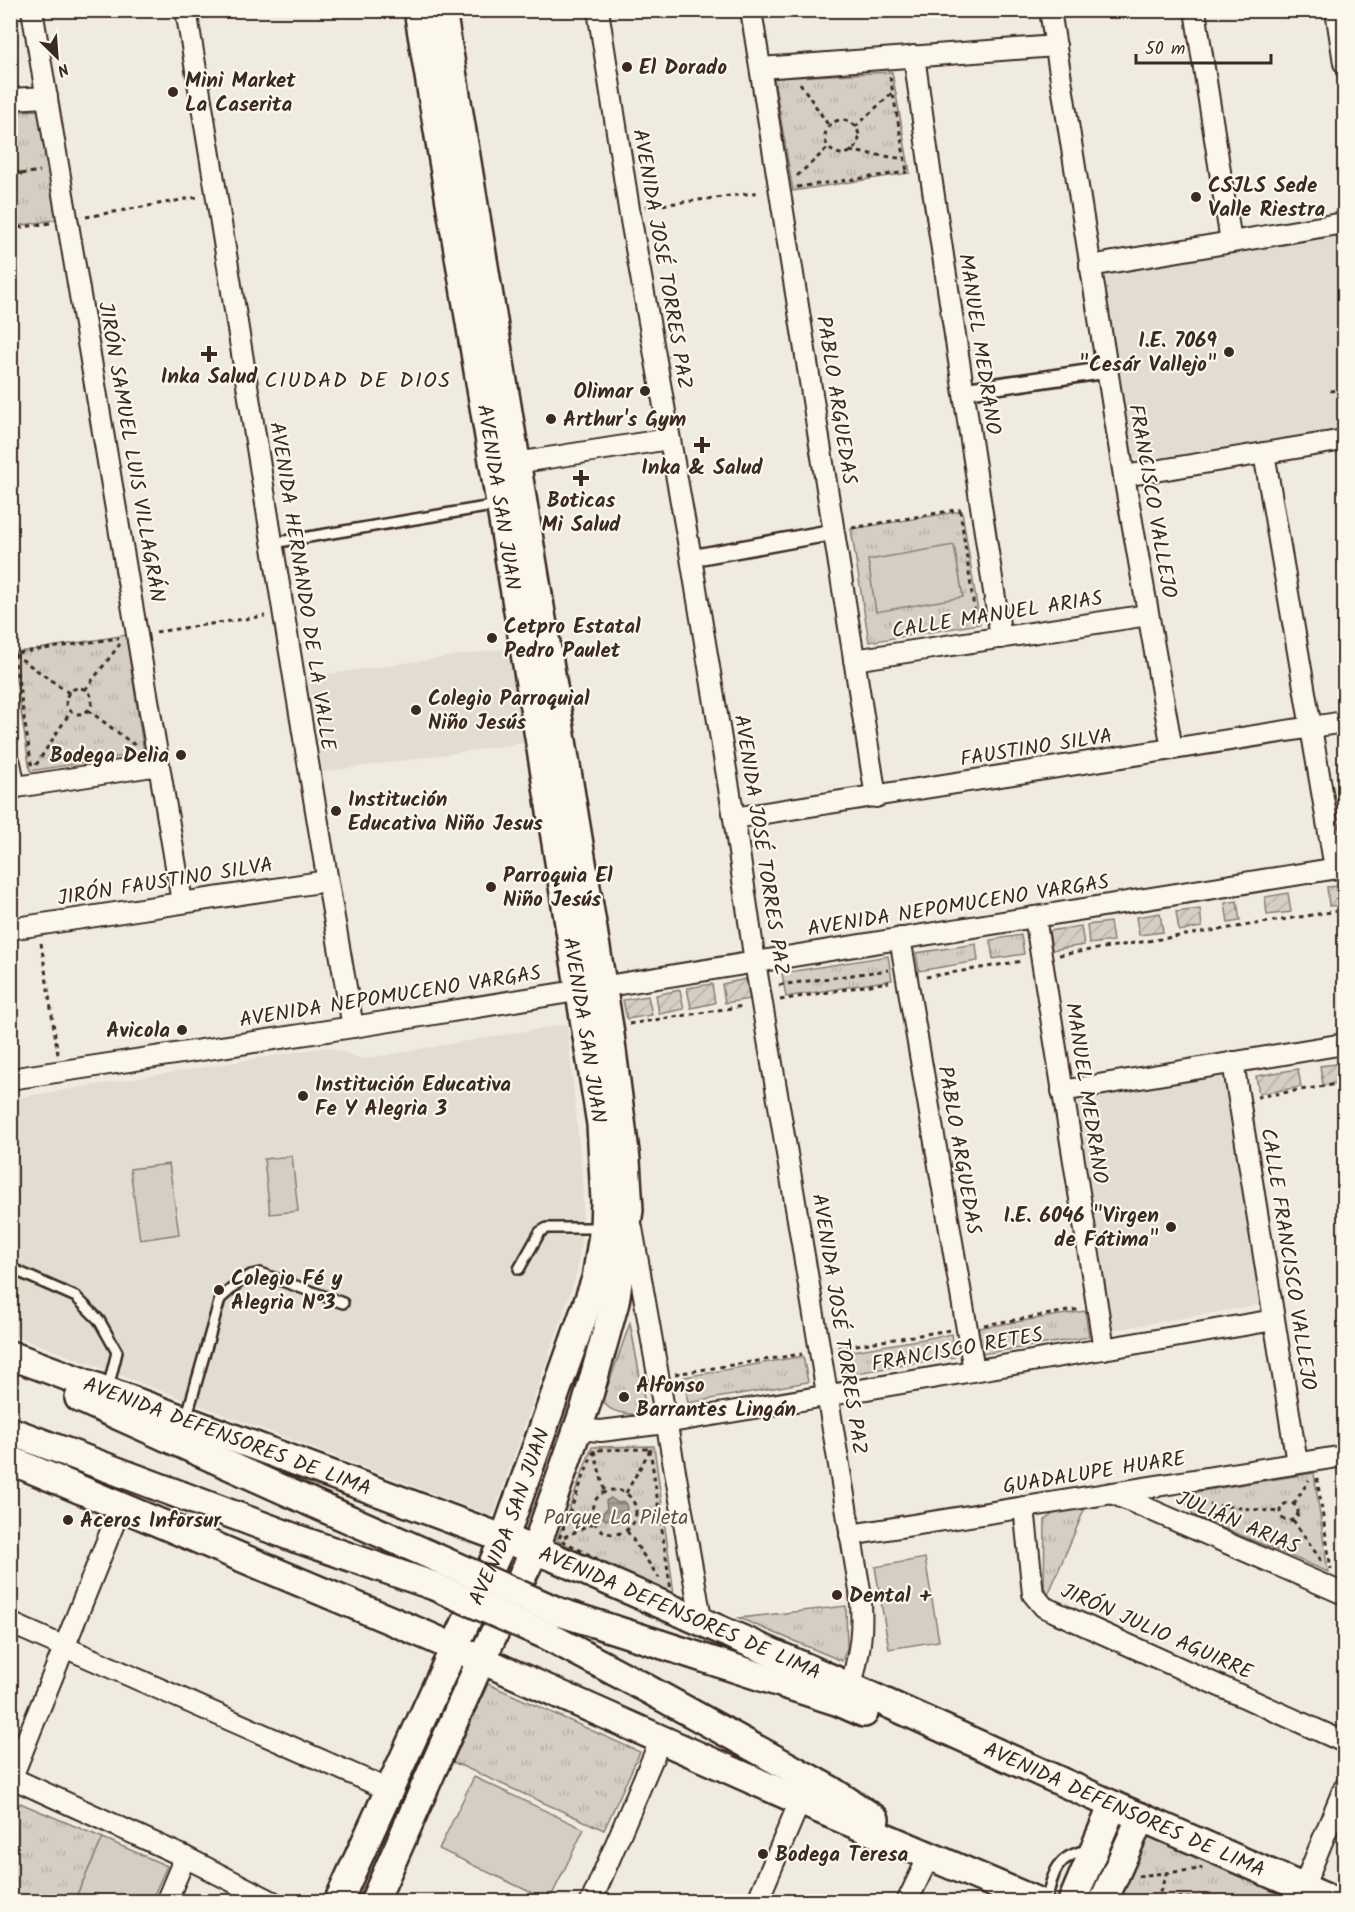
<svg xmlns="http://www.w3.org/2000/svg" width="1355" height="1912" font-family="Kalam,sans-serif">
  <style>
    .built { fill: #e2dcd1 }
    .grass { fill: url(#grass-tufts); stroke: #887c70; stroke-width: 1.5 }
    .garden { fill: url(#garden-furrows); stroke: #887c70; stroke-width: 1.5 }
    .pitch { fill: #d5cec3; stroke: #887c70; stroke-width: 1.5 }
    .water { fill: url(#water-rules); stroke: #7f7367; stroke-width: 1.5 }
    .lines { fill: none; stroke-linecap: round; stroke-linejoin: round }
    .service-casing { stroke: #3b2a1e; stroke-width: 14 }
    .pedestrian-casing { stroke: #3b2a1e; stroke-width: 20 }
    .minor-casing { stroke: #3b2a1e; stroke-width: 24 }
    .secondary-casing { stroke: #3b2a1e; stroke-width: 32 }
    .path { stroke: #3b2a1e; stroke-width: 3; stroke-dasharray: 4.5 4.5; stroke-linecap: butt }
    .service { stroke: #fbf7ec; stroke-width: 9 }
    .pedestrian { stroke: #fbf7ec; stroke-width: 15 }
    .minor { stroke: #fbf7ec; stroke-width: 20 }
    .secondary { stroke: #fbf7ec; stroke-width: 27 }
    .secondary-bridge-casing { stroke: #3b2a1e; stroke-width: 32; stroke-linecap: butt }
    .secondary-bridge { stroke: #fbf7ec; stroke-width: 27 }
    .poi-dot { fill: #3b2a1e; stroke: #fbf7ec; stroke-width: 2 }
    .labels { text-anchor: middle; stroke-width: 4.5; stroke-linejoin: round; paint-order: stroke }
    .poi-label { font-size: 21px; font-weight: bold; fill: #3b2a1e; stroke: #fbf7ec; text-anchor: start }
    .street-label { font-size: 21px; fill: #3b2a1e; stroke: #fbf7ec }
    .park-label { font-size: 21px; fill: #625347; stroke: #fbf7ec }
    .neighbourhood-label { font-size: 22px; letter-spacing: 1.5px; fill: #3b2a1e; stroke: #fbf7ec }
  </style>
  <defs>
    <pattern id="grass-tufts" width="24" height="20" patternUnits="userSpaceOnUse" patternTransform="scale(1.5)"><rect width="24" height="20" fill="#d5cec3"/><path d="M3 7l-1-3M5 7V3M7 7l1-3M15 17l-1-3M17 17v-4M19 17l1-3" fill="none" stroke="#b8b1a7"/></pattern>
    <pattern id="garden-furrows" width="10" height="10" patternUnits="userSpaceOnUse" patternTransform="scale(1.5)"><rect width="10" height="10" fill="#d5cec3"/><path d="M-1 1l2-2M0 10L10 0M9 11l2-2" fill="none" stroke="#b8b1a7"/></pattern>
    <pattern id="water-rules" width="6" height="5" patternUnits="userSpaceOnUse" patternTransform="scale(1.5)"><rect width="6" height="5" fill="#aca397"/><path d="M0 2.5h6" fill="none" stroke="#8d857b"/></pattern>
  </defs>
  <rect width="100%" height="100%" fill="#f0ebe0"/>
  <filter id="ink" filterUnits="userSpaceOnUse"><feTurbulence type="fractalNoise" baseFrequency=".0167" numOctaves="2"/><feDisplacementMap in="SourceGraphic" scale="12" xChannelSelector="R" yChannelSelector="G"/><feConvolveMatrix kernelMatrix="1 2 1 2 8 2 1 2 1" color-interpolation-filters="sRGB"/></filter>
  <g filter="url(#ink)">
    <g class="built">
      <polygon points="1344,229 1344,429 1141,460 1132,456 1099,275 1104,267"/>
      <polygon points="509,648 524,743 323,772 308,677"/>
      <polygon points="567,1024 582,1175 583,1202 581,1243 577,1272 569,1297 493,1516 11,1334 10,1099 327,1047 362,1059"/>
      <polygon points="1222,1072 1260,1305 1112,1330 1074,1096"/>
    </g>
    <g class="grass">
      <polygon points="892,72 910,173 793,191 774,78"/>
      <polygon points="40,110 60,219 11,227 10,112"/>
      <polygon points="962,511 980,624 869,642 851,529"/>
      <polygon points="126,635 144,753 30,771 12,653"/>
      <polygon points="1021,935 1024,954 993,959 990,940"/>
      <polygon points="976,944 978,961 919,971 916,953"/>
      <polygon points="888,956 892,980 786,997 782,973"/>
      <polygon points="1085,1311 1089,1337 982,1354 978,1328"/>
      <path d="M630 1323 646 1409 644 1414 641 1416C628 1413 608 1414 603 1400Z"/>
      <polygon points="952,1334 955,1357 844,1375 841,1353"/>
      <polygon points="803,1356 808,1382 688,1403 684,1377"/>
      <polygon points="654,1446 675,1601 557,1540 592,1447"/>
      <polygon points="1314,1473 1328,1572 1193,1515 1187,1504 1188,1498 1195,1492"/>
      <polygon points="1085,1508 1048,1595 1044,1587 1045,1520 1054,1513"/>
      <polygon points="846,1606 847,1648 842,1661 739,1618"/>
      <polygon points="488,1684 640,1752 604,1830 453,1762"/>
      <polygon points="20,1803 103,1838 74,1901 11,1901 11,1825"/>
      <polygon points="1150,1830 1317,1902 1117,1902"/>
    </g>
    <g class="garden">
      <polygon points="1338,886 1341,905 1329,906 1327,887"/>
      <polygon points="1288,893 1291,912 1267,915 1265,897"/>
      <polygon points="1237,901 1240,921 1228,923 1225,903"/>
      <polygon points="1200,909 1202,927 1179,931 1176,912"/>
      <polygon points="1160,913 1163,932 1139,935 1136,917"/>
      <polygon points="1110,922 1113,941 1089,944 1087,925"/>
      <polygon points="1081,926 1084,945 1052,950 1049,931"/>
      <polygon points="746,979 750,999 725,1003 722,984"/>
      <polygon points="712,984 715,1003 691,1008 687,988"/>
      <polygon points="680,990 684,1009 659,1014 656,995"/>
      <polygon points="648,996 652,1015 627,1019 623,1000"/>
      <polygon points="1344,1063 1344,1082 1323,1085 1320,1066"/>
      <polygon points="1298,1069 1301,1087 1259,1094 1256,1076"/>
    </g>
    <g class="pitch">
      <polygon points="954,545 963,597 876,612 868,560"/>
      <polygon points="292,1156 298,1211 270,1214 264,1159"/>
      <polygon points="169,1164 179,1234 140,1240 130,1169"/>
      <polygon points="925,1558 939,1641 889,1649 875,1567"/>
      <polygon points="474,1777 584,1829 549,1901 439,1849"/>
      <polygon points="103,1838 167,1866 151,1901 74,1901"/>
    </g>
    <polygon class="water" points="611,1498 618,1503 624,1502 626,1504 627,1509 623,1514 624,1519 620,1523 617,1523 613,1518 606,1520 603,1518 603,1513 607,1508 606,1501"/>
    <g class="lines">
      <g class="service-casing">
        <g id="service">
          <polyline points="273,543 498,505"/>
          <polyline points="10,1268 76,1297 99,1320 117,1352 108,1388"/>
          <polyline points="519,1269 540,1232 547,1228 601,1228"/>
          <polyline points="186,1419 220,1299 238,1283 251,1275 260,1273 343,1303"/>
          <path d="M1046 1902C1053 1873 1056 1855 1089 1850"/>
        </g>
      </g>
      <g class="pedestrian-casing">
        <g id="pedestrian">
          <polyline points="963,391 1107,370"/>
          <polyline points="691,558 834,532"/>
        </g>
      </g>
      <g class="minor-casing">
        <g id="minor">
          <polyline points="32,10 182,902"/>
          <path d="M186 10C243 349 293 689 353 1027"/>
          <path d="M598 10 629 209 691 558 734 818 755 962 860 1591C864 1631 860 1649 851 1687"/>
          <polyline points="751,10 876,797"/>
          <polyline points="1050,10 1124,476 1172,749"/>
          <polyline points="1195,10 1231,242"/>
          <polyline points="1336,10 1344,63"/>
          <polyline points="914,56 930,170 1001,638"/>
          <polyline points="761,68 1056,46"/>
          <polyline points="10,99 47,97"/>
          <polyline points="1090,266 1344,223"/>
          <polyline points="1264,453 1335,868"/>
          <polyline points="516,463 669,439"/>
          <polyline points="1124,476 1344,440"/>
          <polyline points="854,660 1148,615"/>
          <polyline points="10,763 15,788"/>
          <polyline points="10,788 159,765"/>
          <polyline points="734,818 1344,722"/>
          <polyline points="1035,917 1104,1349"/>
          <polyline points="10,929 327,881"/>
          <polyline points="900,938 974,1370"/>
          <polyline points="1233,1062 1297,1463"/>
          <polyline points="10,1079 353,1027 1344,867"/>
          <polyline points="1062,1091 1344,1044"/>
          <polyline points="632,1228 702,1624"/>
          <polyline points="577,1429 601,1431 665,1423 1274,1320"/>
          <polyline points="1112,1493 1344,1594"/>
          <polyline points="1024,1507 1033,1594 1044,1607 1344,1742"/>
          <polyline points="850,1535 1344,1456"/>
          <polyline points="10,1623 389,1790"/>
          <polyline points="12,1778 185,1857 273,1902"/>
          <polyline points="10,1782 121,1506"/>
          <polyline points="1303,1888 1344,1788"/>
          <polyline points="166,1902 185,1857"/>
          <polyline points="591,1902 661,1739"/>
          <polyline points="757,1902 800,1801"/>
          <polyline points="907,1902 929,1856"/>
        </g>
      </g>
      <g class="secondary-casing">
        <g id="secondary">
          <path id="s1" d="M10 1355 553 1557 851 1687 1113 1805 1336 1902"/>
          <polyline points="79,1398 308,1501"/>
          <polyline points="10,1431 295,1538"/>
          <polyline points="10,1460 428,1636 800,1801 1038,1902"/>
          <polyline points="660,1644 839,1702 864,1713"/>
          <polyline points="642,1686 829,1789 875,1819"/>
          <path id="s2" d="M338 1902 504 1539 596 1279 604 1228 605 1201 601 1124 541 749 418 10"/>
          <polyline points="374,1902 481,1660 535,1550 587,1402 615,1302 629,1210 626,1160 609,1027 442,10"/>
          <polyline points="1072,1902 1113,1805"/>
          <polyline points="1103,1902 1141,1817"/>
        </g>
      </g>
      <g class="path">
        <polyline points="890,77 907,172"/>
        <polyline points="800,83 829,126"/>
        <circle cx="842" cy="137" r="17"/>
        <polyline points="855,127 893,92"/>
        <polyline points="850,151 905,159"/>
        <polyline points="10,167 21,174 10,184"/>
        <polyline points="21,174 40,171"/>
        <polyline points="797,176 829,147"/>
        <polyline points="797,187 907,172"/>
        <polyline points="645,207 761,192"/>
        <polyline points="86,217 198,197"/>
        <polyline points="10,229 50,223"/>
        <polyline points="1330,391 1344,389"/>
        <polyline points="960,510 976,622"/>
        <polyline points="852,528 961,509"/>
        <polyline points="156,632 265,616"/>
        <polyline points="10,654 119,638"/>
        <polyline points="14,654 32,768"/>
        <polyline points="14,654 69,693"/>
        <circle cx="79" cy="701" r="13"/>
        <polyline points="85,690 120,644"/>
        <polyline points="88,710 137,747"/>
        <polyline points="36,765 71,711"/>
        <polyline points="41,943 58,1055"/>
        <polyline points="1059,955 1344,910"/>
        <polyline points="926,977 1023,961"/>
        <polyline points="779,985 888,970"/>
        <polyline points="780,1000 889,982"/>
        <polyline points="629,1024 744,1006"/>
        <polyline points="1257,1097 1344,1083"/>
        <polyline points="984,1325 1081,1309"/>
        <polyline points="838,1348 950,1330"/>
        <polyline points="675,1374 802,1354"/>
        <polygon points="621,1394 627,1394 626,1401 621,1401"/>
        <polygon points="650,1449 672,1598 559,1539 594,1450"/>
        <polyline points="594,1451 605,1492"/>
        <polyline points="1317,1478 1331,1569"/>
        <circle cx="614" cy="1512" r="22"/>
        <polyline points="626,1493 650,1450"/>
        <polyline points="1183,1502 1279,1512"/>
        <circle cx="1289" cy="1512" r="9"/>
        <polyline points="1294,1504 1309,1480"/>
        <polyline points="1293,1520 1323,1563"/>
        <polyline points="627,1531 659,1578"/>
        <polyline points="564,1537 595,1523"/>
        <polyline points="1138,1876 1201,1869 1201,1867"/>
        <polyline points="1157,1901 1166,1874"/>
        <polyline points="1151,1902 1185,1897 1196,1902"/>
      </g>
      <use href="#service" class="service"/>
      <use href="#pedestrian" class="pedestrian"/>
      <use href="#minor" class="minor"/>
      <use href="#secondary" class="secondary"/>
      <g class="secondary-bridge-casing">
        <g id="secondary-bridge">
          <polyline points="308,1501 559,1612 660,1644"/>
          <polyline points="295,1538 434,1586 548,1636 642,1686"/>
        </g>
      </g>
      <use href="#secondary-bridge" class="secondary-bridge"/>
    </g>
  </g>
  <g class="poi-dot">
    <circle cx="627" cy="67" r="6"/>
    <circle cx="173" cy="92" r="6"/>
    <circle cx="1196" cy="197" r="6"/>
    <circle cx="1229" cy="352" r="6"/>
    <path d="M206 345h6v6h6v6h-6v6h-6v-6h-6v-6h6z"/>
    <circle cx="645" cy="391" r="6"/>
    <circle cx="551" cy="419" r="6"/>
    <path d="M699 436h6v6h6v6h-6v6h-6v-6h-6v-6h6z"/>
    <path d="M578 469h6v6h6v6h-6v6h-6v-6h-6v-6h6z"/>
    <circle cx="492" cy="638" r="6"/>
    <circle cx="416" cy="710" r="6"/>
    <circle cx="181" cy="755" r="6"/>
    <circle cx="336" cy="811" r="6"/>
    <circle cx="491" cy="887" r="6"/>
    <circle cx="182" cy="1030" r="6"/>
    <circle cx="303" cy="1096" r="6"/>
    <circle cx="1171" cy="1227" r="6"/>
    <circle cx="219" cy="1290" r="6"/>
    <circle cx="624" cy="1397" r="6"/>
    <circle cx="68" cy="1520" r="6"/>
    <circle cx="837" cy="1595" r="6"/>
    <circle cx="763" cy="1854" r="6"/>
  </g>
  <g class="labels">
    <g class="poi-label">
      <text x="639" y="74">El Dorado</text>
      <text x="185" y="87">Mini Market<tspan x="185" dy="24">La Caserita</tspan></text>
      <text x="1208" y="192">CSJLS Sede<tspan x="1208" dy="24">Valle Riestra</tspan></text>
      <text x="1217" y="347" text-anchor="end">I.E. 7069<tspan x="1217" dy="24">"Cesár Vallejo"</tspan></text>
      <text x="209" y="383" text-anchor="middle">Inka Salud</text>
      <text x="633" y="398" text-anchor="end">Olimar</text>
      <text x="563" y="426">Arthur's Gym</text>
      <text x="702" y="474" text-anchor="middle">Inka &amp; Salud</text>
      <text x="581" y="507" text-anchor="middle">Boticas<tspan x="581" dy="24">Mi Salud</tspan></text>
      <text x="504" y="633">Cetpro Estatal<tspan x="504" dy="24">Pedro Paulet</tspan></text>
      <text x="428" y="705">Colegio Parroquial<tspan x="428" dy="24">Niño Jesús</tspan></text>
      <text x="169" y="762" text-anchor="end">Bodega Delia</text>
      <text x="348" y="806">Institución<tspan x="348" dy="24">Educativa Niño Jesus</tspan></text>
      <text x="503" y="882">Parroquia El<tspan x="503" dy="24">Niño Jesús</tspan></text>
      <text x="170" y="1037" text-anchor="end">Avicola</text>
      <text x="315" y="1091">Institución Educativa<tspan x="315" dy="24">Fe Y Alegria 3</tspan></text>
      <text x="1159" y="1222" text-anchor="end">I.E. 6046 "Virgen<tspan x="1159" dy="24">de Fátima"</tspan></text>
      <text x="231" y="1285">Colegio Fé y<tspan x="231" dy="24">Alegria N°3</tspan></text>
      <text x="636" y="1392">Alfonso<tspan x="636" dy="24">Barrantes Lingán</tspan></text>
      <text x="80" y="1527">Aceros Inforsur</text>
      <text x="849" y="1602">Dental +</text>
      <text x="775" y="1861">Bodega Teresa</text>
    </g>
    <g class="street-label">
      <text transform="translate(663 259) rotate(80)" y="7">AVENIDA JOSÉ TORRES PAZ</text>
      <text transform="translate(980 344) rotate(81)" y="7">MANUEL MEDRANO</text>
      <text transform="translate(837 400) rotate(81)" y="7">PABLO ARGUEDAS</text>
      <text transform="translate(132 452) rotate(80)" y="7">JIRÓN SAMUEL LUIS VILLAGRÁN</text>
      <text transform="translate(499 497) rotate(81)" y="7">AVENIDA SAN JUAN</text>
      <text transform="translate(1153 501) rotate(80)" y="7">FRANCISCO VALLEJO</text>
      <text transform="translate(303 586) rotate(81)" y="7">AVENIDA HERNANDO DE LA VALLE</text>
      <text transform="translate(997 614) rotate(-9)" y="7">CALLE MANUEL ARIAS</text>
      <text transform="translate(1036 747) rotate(-9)" y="7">FAUSTINO SILVA</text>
      <text transform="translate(762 845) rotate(81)" y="7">AVENIDA JOSÉ TORRES PAZ</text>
      <text transform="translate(165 881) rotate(-9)" y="7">JIRÓN FAUSTINO SILVA</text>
      <text transform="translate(958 905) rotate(-9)" y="7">AVENIDA NEPOMUCENO VARGAS</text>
      <text transform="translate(390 996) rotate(-9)" y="7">AVENIDA NEPOMUCENO VARGAS</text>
      <text transform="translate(585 1030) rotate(81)" y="7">AVENIDA SAN JUAN</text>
      <text transform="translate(1087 1093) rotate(81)" y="7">MANUEL MEDRANO</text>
      <text transform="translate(960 1150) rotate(80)" y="7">PABLO ARGUEDAS</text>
      <text transform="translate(1289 1259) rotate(81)" y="7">CALLE FRANCISCO VALLEJO</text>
      <text transform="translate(840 1324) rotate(81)" y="7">AVENIDA JOSÉ TORRES PAZ</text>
      <text transform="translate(957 1349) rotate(-10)" y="7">FRANCISCO RETES</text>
      <text dy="7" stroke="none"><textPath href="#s1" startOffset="232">AVENIDA DEFENSORES DE LIMA</textPath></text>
      <text transform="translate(1094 1472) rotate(-9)" y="7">GUADALUPE HUARE</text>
      <text dy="7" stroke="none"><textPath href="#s2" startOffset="422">AVENIDA SAN JUAN</textPath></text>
      <text transform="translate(1238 1522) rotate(23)" y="7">JULIÁN ARIAS</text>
      <text dy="7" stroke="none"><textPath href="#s1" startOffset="718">AVENIDA DEFENSORES DE LIMA</textPath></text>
      <text transform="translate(1157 1631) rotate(24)" y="7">JIRÓN JULIO AGUIRRE</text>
      <text dy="7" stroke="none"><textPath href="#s1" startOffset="1204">AVENIDA DEFENSORES DE LIMA</textPath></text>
    </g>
    <g class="park-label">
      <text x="616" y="1524">Parque La Pileta</text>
    </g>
    <g class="neighbourhood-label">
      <text x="358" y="387">CIUDAD DE DIOS</text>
    </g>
  </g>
  <rect width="1355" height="1912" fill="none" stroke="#fbf7ec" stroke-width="36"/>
  <rect x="18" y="18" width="1319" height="1876" fill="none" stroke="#3b2a1e" stroke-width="2" filter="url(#ink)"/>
  <g transform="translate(57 57) rotate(155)" stroke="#fbf7ec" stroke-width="4.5" paint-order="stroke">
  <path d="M0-4.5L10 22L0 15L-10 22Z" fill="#3b2a1e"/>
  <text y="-9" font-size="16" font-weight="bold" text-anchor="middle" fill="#3b2a1e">N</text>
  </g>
  <path d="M1136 54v9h135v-9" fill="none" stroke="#3b2a1e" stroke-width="3"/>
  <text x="1145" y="54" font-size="18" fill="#3b2a1e" stroke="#fbf7ec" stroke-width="4.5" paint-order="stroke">50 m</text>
</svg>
